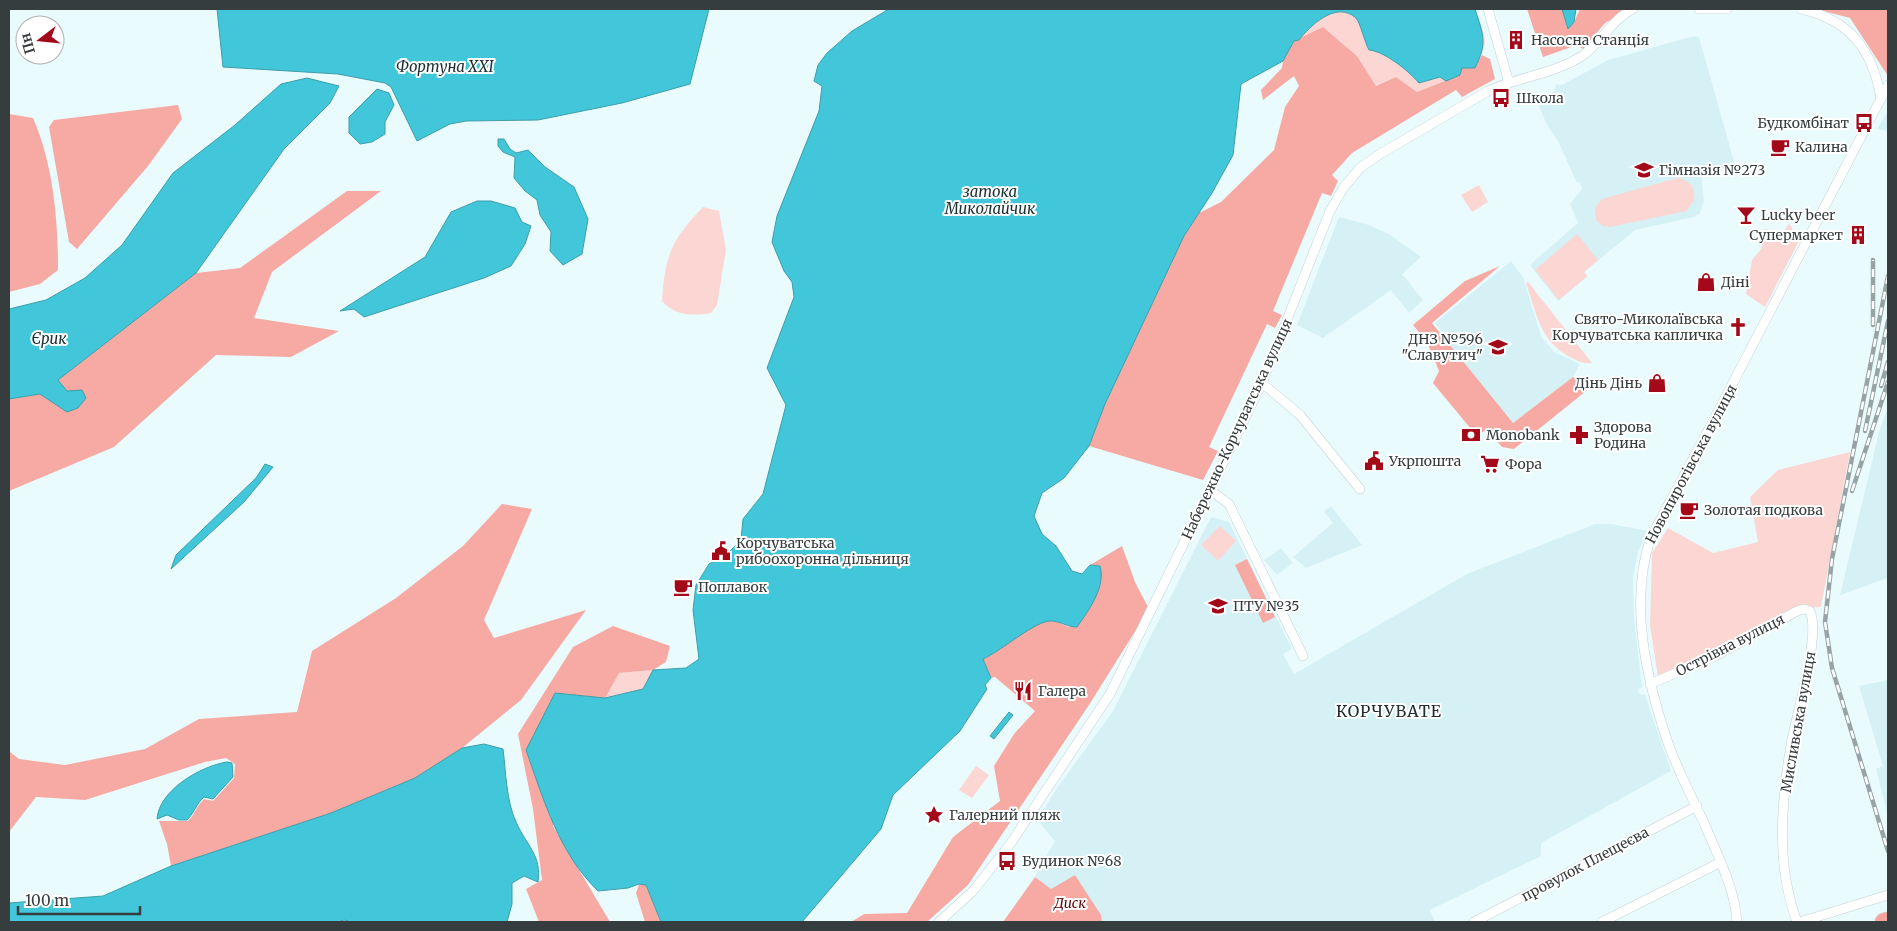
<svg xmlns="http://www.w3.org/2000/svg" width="1897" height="931" font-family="Merriweather,serif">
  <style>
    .built { fill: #d6f1f5 }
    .green { fill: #fcd6d2 }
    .forest { fill: #f7aaa3 }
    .water { fill: #41c7d9; stroke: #3e9eaa }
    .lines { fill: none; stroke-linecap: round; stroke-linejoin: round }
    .street-casing { stroke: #c2d2d5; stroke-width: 10 }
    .highway-casing { stroke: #d7d8d8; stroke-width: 19 }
    .street { stroke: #fff; stroke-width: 9 }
    .highway { stroke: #f4a49d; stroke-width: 18 }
    .rail-casing { stroke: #97a3a5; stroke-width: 4.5 }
    .rail { stroke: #fff; stroke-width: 2.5; stroke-dasharray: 8; stroke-linecap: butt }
    .labels { text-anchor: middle; stroke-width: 4; stroke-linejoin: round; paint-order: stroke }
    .poi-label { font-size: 14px; fill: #363d3e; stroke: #fff; text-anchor: start }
    .street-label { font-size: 14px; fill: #363d3e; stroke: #fff }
    .park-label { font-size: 14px; font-style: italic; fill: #5e090e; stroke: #fff }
    .water-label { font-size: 15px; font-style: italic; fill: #192f32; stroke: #fff }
    .quarter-label { font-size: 16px; letter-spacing: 1px; fill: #212e31; stroke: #fff }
  </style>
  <rect width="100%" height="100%" fill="#eafbfe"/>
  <g class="built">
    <polygon points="1694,36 1699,37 1735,165 1701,174 1704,201 1700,213 1694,217 1635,230 1584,272 1588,276 1558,301 1530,265 1578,223 1570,204 1582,189 1580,182 1577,183 1558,141 1547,125 1536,99 1554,92 1556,84 1562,85 1608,60"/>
    <polygon points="1888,111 1888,131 1877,129"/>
    <polygon points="1339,217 1369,225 1389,234 1421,257 1402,274 1423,300 1409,313 1391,290 1323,338 1297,325"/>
    <polygon points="1511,261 1523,277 1541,336 1554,352 1578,363 1579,365 1573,377 1501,432 1441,357 1450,342 1435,323"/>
    <polygon points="1888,408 1888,578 1840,595 1880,428"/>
    <polygon points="1331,506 1362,545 1306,568 1293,557 1333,523 1324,512"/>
    <polygon points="1211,517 1229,522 1292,649 1283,654 1294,674 1467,574 1595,524 1611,524 1648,531 1638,552 1633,577 1634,617 1642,687 1638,690 1639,694 1645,695 1671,771 1541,843 1541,856 1430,910 1435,922 1103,922 1101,915 1052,894 1035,876 1055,841 1037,820 1057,788 1113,711"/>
    <polygon points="1281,548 1293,563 1277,575 1264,560"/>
    <polygon points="1888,680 1888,816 1876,769 1883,766 1859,686"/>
  </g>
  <g class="green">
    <path d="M1288 9H1475C1478 19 1485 32 1485 42 1483 70 1440 84 1417 92L1396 77 1376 86 1357 56 1323 27 1299 40Z"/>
    <path d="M1677 178C1689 179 1696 188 1694 200L1686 211 1610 227 1603 226 1596 220 1595 208 1602 199Z"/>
    <polygon points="1479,185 1488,202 1472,212 1461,195"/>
    <path d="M703 207 719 211 726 250 717 305 711 313C692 316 675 316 662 301 665 256 671 240 703 207Z"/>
    <polygon points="1789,223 1799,241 1765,307 1746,294 1752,260 1761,249 1764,229 1783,233"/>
    <polygon points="1577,234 1598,260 1584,272 1587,276 1559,300 1535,270"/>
    <path d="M1528 282 1592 363C1583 364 1578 361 1570 357 1539 340 1537 314 1526 283Z"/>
    <polygon points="1850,452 1821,607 1802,608 1658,677 1650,625 1652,553 1668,528 1713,553 1758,542 1750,497 1778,470"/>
    <polygon points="1220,526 1236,541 1218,561 1201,545"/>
    <polygon points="653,670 656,704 613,707 555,693 619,673"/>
    <polygon points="976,766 989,775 972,798 959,790"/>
  </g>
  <g class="forest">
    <polygon points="1527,9 1562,9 1568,28 1574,22 1580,9 1632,9 1605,23 1583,49 1577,45 1543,57"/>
    <polygon points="1816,9 1888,9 1888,76 1850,18"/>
    <polygon points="1323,27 1357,56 1376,86 1396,77 1417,92 1460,75 1462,68 1475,68 1482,55 1490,59 1495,79 1462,97 1456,90 1352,153 1332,175 1338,181 1331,196 1322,193 1273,311 1282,315 1275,328 1267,324 1209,447 1218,451 1203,480 1089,446 1105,404 1184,236 1199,213 1221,202 1274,150 1285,107 1299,86 1294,76 1263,100 1261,90 1282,68 1283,61 1294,41"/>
    <polygon points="178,105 182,119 148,166 77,249 69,242 49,127 54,120"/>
    <path d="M9 114 33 118C53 164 58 219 58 270L40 284 9 292Z"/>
    <polygon points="347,191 381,191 272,272 254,318 339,331 291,357 216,355 114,447 9,491 9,399 41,394 67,412 67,391 58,380 196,273 240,268"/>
    <polygon points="1500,266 1432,323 1513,423 1573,377 1591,387 1514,449 1502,447 1487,430 1476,435 1433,383 1439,371 1427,342 1413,325 1465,281"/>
    <path d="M502 504 532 509 484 620 494 638 586 610 521 700 462 748 415 778 331 813 171 866 167 844 159 821H188C195 814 197 805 204 799L213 801 234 778 235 764 226 758 205 762 85 800 36 797 9 832V751L19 759 65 765 145 749 199 719 297 712 312 651 396 598 463 546Z"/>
    <path d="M1122 546 1135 582 1149 609 1089 705 968 885 927 922H851L864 914 907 913 953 837 1000 801 994 766 1014 734 1035 711 995 677 991 678 983 659C1000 652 1035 620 1050 621 1057 621 1064 625 1069 627L1100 566 1090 565Z"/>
    <polygon points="1247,559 1275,617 1263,623 1235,565"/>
    <polygon points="613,626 670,646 666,662 653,670 619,673 605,698 555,693 553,826 610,922 539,922 526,889 542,880 533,809 518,734 573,647"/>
    <polygon points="1075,875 1101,915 1102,922 1003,922 1035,877 1051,889"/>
    <polygon points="639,884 646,885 661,922 645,922 636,893"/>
  </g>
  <g class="water">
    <polygon points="217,9 709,9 690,84 622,103 538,120 466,121 450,124 417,141 391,87 385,83 338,74 223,67"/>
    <path d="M889 9H1475C1483 34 1488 43 1475 68H1462L1460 75 1446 81 1440 77 1419 83C1409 71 1384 51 1369 50 1365 43 1360 22 1356 18 1336 0 1310 26 1299 40L1294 41 1283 61 1241 84 1233 155 1212 193 1184 236 1105 404 1089 446 1064 478 1042 493 1034 516 1042 534 1056 546 1072 571 1082 574 1090 565 1100 566C1106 587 1089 610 1077 627 1067 627 1060 621 1051 621 1036 620 1000 652 983 659L991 678 985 685 987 689 960 731 893 795 881 829 802 922H661L646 885 639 884 628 888 598 891C559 853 544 801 526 750L555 693 605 698 643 689 653 670 686 668 699 659 693 610 696 585 709 564 726 555 741 540 743 519 763 494 786 405 767 368 794 297 792 282 784 271 772 242 777 216 819 111 822 86 814 81 818 65 827 53 852 31Z"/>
    <polygon points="1562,9 1576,9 1574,22 1568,29"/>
    <polygon points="307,78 339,86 330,103 284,149 196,273 58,380 67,391 82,390 86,398 78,408 67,412 40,394 9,399 9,309 46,300 85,278 122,245 173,173 235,125 281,84"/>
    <polygon points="377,89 389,93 394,105 385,122 385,134 372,142 360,144 349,133 349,117"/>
    <polygon points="498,139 504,139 510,149 516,153 528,150 545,167 574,187 588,219 582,254 563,265 550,251 551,232 540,215 537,200 525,191 514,178 515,157 503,152 498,146"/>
    <polygon points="477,201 491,201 515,208 522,222 531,226 525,244 511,266 484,278 364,317 354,309 340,311 425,257 451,212"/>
    <polygon points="265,464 273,467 244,502 171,569 176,555 256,478"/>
    <polygon points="1009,712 1013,715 994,739 990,736"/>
    <path d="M484 744 503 749C506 772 506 800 516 822 526 845 542 855 538 882L524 876 512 883V904L507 922H351L344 920 338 922H9V903L103 896 171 866 331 813 415 778 462 748Z"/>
    <path d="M227 762 232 763 233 777 213 799 204 797C196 804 195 812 187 820H179L167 815 157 819C159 790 201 766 227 762Z"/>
  </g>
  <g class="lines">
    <g class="street-casing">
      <g id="street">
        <polyline points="1488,9 1509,83"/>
        <polyline points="1699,9 1727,9"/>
        <path d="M1801 9C1851 20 1873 51 1881 99"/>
        <polyline points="1262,383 1300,415 1360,489"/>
        <polyline points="1210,490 1229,504 1303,656"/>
        <path d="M1650 684 1715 656 1797 611 1804 609 1810 611C1821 635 1796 716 1791 745 1781 805 1776 865 1797 922"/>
        <path d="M939 922 973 891 1011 843 1110 694 1262 383 1330 211 1344 187 1360 168 1380 154 1488 91C1518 77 1554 74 1582 56 1601 43 1612 19 1633 9"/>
        <polyline points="1474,922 1697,806"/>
        <polyline points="1602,922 1721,862"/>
        <path d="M1737 922C1735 888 1718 857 1705 825 1693 799 1679 773 1669 746 1647 682 1628 603 1651 537L1710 427 1888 85"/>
        <polyline points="1800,922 1888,895"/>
      </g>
    </g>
    <g class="highway-casing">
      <polyline id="highway" points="1884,922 1888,921"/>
    </g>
    <use href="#street" class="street"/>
    <use href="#highway" class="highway"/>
    <g class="rail-casing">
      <g id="rail">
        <polyline points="1888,276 1832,559 1825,622 1832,668 1888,851"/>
        <polyline points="1873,325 1873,260"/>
        <polyline points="1881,386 1888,362"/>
        <polyline points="1865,431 1888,321"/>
        <polyline points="1852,491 1888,382"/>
      </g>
    </g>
    <use href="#rail" class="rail"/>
  </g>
  <defs>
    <g id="building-bare" transform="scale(1.5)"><path d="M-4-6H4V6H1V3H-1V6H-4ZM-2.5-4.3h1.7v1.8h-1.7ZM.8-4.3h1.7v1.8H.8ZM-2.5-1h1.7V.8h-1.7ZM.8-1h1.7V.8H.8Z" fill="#a4091a" stroke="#fff" stroke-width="2.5" paint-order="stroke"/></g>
    <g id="bus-bare" transform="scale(1.5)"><path d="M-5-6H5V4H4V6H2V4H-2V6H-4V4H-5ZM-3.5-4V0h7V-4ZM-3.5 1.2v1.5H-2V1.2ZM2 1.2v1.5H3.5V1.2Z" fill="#a4091a" stroke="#fff" stroke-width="2.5" paint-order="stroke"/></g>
    <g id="cafe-bare" transform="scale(1.5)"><path d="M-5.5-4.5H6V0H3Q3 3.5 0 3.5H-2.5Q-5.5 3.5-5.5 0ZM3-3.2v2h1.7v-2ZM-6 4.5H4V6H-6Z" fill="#a4091a" stroke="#fff" stroke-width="2.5" paint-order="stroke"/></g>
    <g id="school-bare" transform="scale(1.5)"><path d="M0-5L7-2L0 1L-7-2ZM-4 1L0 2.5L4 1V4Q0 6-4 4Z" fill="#a4091a" stroke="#fff" stroke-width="2.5" paint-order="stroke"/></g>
    <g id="bar-bare" transform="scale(1.5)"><path d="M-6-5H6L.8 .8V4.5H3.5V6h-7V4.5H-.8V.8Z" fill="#a4091a" stroke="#fff" stroke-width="2.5" paint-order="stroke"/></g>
    <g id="shop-bare" transform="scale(1.5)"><path d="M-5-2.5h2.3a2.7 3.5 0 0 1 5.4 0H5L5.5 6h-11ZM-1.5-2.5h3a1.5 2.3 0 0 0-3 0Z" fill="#a4091a" stroke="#fff" stroke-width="2.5" paint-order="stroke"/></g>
    <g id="church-bare" transform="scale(1.5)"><path d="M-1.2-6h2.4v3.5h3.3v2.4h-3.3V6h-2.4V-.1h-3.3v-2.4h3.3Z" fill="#a4091a" stroke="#fff" stroke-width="2.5" paint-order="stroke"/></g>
    <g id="bank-bare" transform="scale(1.5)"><path d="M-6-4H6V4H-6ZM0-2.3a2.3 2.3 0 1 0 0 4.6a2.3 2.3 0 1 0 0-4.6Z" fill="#a4091a" stroke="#fff" stroke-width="2.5" paint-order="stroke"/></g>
    <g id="pharmacy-bare" transform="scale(1.5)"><path d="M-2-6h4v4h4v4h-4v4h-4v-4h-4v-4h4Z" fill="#a4091a" stroke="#fff" stroke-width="2.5" paint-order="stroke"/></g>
    <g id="civic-bare" transform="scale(1.5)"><path d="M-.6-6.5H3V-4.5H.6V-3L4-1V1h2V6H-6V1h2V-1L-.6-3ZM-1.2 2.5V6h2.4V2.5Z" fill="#a4091a" stroke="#fff" stroke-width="2.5" paint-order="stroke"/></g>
    <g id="supermarket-bare" transform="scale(1.5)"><path d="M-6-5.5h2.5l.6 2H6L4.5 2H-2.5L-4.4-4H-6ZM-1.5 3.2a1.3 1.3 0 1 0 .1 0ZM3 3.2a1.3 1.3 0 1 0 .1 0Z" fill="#a4091a" stroke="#fff" stroke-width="2.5" paint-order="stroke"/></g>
    <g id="university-bare" transform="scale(1.5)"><path d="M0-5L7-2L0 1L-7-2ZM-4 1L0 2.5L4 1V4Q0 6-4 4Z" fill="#a4091a" stroke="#fff" stroke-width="2.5" paint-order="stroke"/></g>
    <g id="restaurant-bare" transform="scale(1.5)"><path d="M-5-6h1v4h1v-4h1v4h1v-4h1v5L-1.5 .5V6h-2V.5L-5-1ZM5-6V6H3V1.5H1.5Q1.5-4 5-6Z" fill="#a4091a" stroke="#fff" stroke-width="2.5" paint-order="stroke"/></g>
    <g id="sight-bare" transform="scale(1.5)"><path d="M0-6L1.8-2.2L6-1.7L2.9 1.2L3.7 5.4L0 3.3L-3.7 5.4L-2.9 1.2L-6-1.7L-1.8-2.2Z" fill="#a4091a" stroke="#fff" stroke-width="2.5" paint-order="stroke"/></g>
  </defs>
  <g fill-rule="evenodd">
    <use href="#building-bare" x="1516" y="40"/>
    <use href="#bus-bare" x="1501" y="98"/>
    <use href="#bus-bare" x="1864" y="123"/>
    <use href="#cafe-bare" x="1780" y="147"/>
    <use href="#school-bare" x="1644" y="170"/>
    <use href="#bar-bare" x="1746" y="215"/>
    <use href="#building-bare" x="1858" y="235"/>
    <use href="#shop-bare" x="1706" y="282"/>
    <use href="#church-bare" x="1738" y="327"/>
    <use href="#school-bare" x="1498" y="347"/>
    <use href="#shop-bare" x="1657" y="383"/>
    <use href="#bank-bare" x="1471" y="435"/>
    <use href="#pharmacy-bare" x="1579" y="435"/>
    <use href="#civic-bare" x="1374" y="461"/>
    <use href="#supermarket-bare" x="1490" y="464"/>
    <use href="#cafe-bare" x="1689" y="510"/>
    <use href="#civic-bare" x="721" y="551"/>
    <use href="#cafe-bare" x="683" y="587"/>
    <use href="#university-bare" x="1218" y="606"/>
    <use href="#restaurant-bare" x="1023" y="691"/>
    <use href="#sight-bare" x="934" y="815"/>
    <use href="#bus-bare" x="1007" y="861"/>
  </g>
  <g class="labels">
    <g class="poi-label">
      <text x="1531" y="45">Насосна Станція</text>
      <text x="1516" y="103">Школа</text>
      <text x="1849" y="128" text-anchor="end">Будкомбінат</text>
      <text x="1795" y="152">Калина</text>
      <text x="1659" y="175">Гімназія №273</text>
      <text x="1761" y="220">Lucky beer</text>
      <text x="1843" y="240" text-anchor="end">Супермаркет</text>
      <text x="1721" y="287">Діні</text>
      <text x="1723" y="324" text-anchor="end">Свято-Миколаївська<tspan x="1723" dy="16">Корчуватська капличка</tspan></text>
      <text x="1483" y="344" text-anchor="end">ДНЗ №596<tspan x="1483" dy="16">"Славутич"</tspan></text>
      <text x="1642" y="388" text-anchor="end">Дінь Дінь</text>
      <text x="1594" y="432">Здорова<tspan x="1594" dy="16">Родина</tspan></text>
      <text x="1486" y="440">Monobank</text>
      <text x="1389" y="466">Укрпошта</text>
      <text x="1505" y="469">Фора</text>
      <text x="1704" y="515">Золотая подкова</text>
      <text x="736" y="548">Корчуватська<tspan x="736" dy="16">рибоохоронна дільниця</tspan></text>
      <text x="698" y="592">Поплавок</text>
      <text x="1233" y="611">ПТУ №35</text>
      <text x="1038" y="696">Галера</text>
      <text x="949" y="820">Галерний пляж</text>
      <text x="1022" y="866">Будинок №68</text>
    </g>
    <g class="street-label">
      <text transform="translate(1237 429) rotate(-65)" y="5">Набережно-Корчуватська вулиця</text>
      <text transform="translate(1691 464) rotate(-62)" y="5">Новопирогівська вулиця</text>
      <text transform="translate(1730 645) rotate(-27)" y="5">Острівна вулиця</text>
      <text transform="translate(1798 722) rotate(-80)" y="5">Мисливська вулиця</text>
      <text transform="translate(1585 864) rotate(-28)" y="5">провулок Плещеєва</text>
    </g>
    <g class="park-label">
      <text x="1070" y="908">Диск</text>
    </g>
    <g class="water-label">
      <text x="445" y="72">Фортуна XXI</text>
      <text x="990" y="197">затока<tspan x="990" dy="17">Миколайчик</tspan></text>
      <text x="49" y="344">Єрик</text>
    </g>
    <g class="quarter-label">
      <text x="1389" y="717">КОРЧУВАТЕ</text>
    </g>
  </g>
  <rect width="1897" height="931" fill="none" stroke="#363d3e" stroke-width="20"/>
  <g transform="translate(40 40) rotate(254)"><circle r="24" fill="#ffffff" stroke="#afb1b2"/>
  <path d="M0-4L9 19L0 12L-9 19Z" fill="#a4091a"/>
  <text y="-8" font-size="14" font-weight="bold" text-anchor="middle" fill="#363d3e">Пн</text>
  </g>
  <path d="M18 906v8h122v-8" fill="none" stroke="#363d3e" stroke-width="2.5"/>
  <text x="25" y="906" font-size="15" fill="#363d3e" stroke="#ffffff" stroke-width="4" paint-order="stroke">100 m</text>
</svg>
